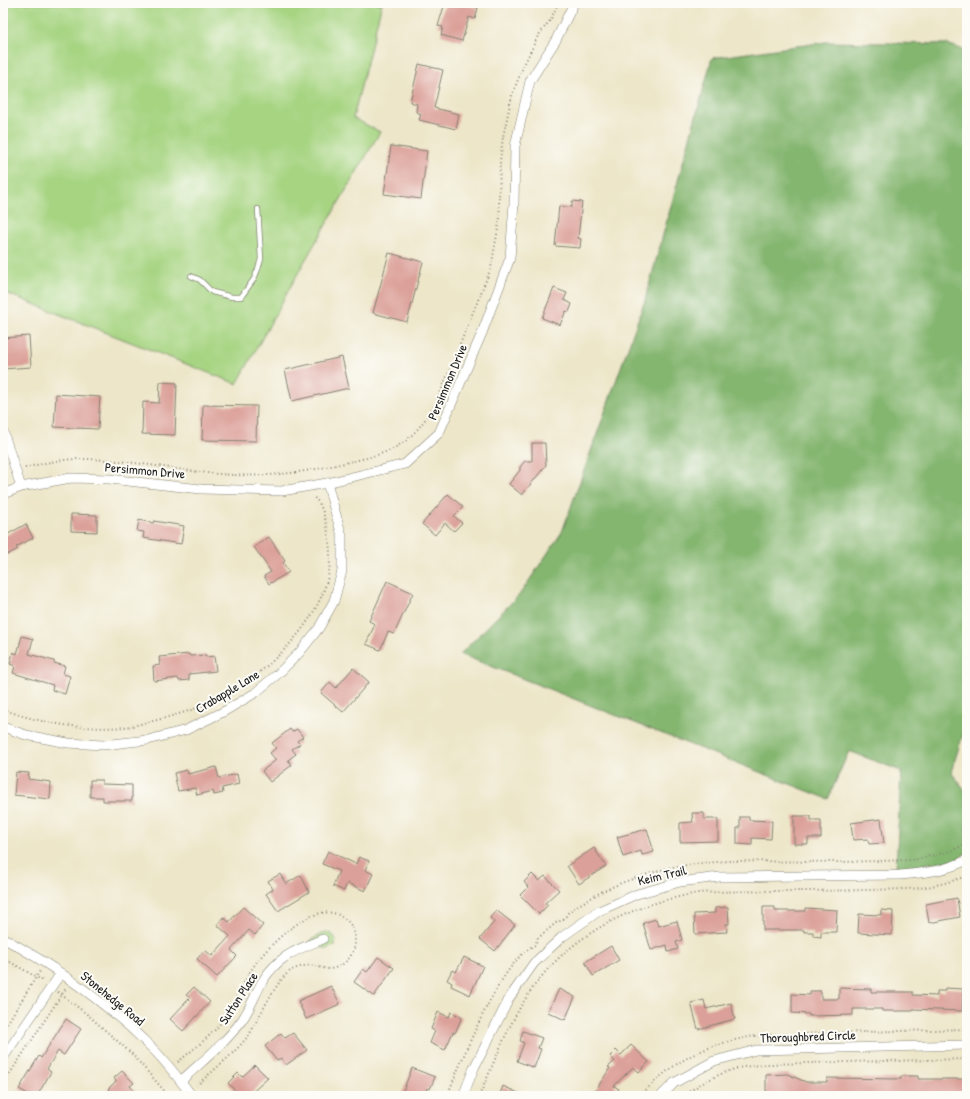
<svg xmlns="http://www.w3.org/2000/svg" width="970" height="1099" font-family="'Patrick Hand',sans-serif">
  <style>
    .green { fill: #a6d481; stroke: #61784e }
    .forest { fill: #84b66f; stroke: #506946 }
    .building { fill: #dba099 }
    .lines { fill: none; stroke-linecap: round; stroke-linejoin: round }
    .service-casing { stroke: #848172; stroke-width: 6 }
    .minor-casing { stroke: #848172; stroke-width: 10 }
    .path { stroke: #848172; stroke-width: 2; stroke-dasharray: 1 3; stroke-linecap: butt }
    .service { stroke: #fff; stroke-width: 4.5 }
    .minor { stroke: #fff; stroke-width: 9 }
    .labels { text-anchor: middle; stroke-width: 4; stroke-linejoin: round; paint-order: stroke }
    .street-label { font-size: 13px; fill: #1c1c1c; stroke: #fdfcf7 }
  </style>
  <rect width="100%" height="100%" fill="#fdfcf7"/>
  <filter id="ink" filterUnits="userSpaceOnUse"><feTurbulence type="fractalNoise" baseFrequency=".025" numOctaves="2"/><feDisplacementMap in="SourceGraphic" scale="8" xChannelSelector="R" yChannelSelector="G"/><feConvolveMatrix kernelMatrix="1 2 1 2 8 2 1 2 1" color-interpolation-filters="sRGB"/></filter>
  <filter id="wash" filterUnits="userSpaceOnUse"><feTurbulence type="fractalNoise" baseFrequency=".012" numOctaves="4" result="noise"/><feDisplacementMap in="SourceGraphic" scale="16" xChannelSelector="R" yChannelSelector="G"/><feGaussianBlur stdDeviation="0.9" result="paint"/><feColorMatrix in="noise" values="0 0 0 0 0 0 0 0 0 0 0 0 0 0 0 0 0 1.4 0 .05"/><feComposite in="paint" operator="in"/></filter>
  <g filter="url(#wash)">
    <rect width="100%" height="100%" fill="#ede6c9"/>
    <g class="green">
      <polygon points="3,3 382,3 353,118 380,132 303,264 237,384 3,292"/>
      <path d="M326 932C333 933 337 938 335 945L328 949 313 945 310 941 321 934Z"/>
    </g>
    <polygon class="forest" points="826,42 947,44 967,51 967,722 951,772 967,793 967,853 955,860 896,869 901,771 849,751 828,799 460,654 520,594 562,532 645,300 712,58"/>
    <g id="blocks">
      <g class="building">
        <polygon points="445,3 460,3 478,8 475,19 469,17 462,41 441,35 443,27 438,26"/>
        <polygon points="419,64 443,70 434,108 459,114 456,129 419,120 421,114 416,112 417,104 410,102"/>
        <polygon points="391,146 427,151 421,199 384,194"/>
        <polygon points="572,201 582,202 578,238 581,239 580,248 555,246 559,206 572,207"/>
        <polygon points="389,253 423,262 407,322 373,313"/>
        <polygon points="554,288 567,293 564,300 572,304 569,312 566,311 560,325 542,318"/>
        <polygon points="29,336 31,367 3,369 3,338"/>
        <polygon points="342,357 349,388 292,401 285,370"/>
        <polygon points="160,382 177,383 175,435 142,434 143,402 159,403"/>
        <polygon points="56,394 100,397 98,429 54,427"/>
        <polygon points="203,405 257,406 256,441 202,440"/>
        <polygon points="532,443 545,443 546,465 522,495 509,484 520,470 520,467 525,461 532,461"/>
        <polygon points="448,494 463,507 454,516 462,523 454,531 445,523 435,535 422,524"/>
        <polygon points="71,514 97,515 97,532 71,531"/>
        <polygon points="139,520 153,523 154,521 184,526 181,544 143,538 144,532 137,531"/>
        <polygon points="26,524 33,538 16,547 18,549 3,557 3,537"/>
        <polygon points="269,537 285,561 283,563 289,572 269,584 264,576 271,572 254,547"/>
        <polygon points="387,581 413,593 394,634 388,632 380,650 366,644 375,624 369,621"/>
        <polygon points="22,636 33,639 29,654 54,661 54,663 65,666 63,674 70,676 65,694 52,690 53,685 13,673 15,666 10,664 13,652 17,654"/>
        <polygon points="189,654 190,656 206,655 206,657 214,656 216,671 189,674 189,680 179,681 178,678 154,681 153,666 160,665 159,657"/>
        <polygon points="353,668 369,682 343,712 321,693 330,682 336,688"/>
        <polygon points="290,729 292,732 297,729 303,737 297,741 300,744 292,749 296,754 288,760 292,765 270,782 262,771 276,760 270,753 276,748 272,743"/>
        <polygon points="216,767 219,778 237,774 239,784 222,788 223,793 214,795 213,791 197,795 195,788 178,791 174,773 187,770 188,774"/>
        <polygon points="16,772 29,773 28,779 51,782 50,799 14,795"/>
        <polygon points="90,780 102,780 102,784 132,785 132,801 103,801 103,797 90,797"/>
        <polygon points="692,813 704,813 704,819 718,819 718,841 680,842 680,823 693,822"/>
        <polygon points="794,816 811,816 811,820 821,820 821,838 808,838 808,844 794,844"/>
        <polygon points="740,817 749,817 749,820 772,821 771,839 752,838 752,845 737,844 737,828 740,828"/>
        <polygon points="881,819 884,843 869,844 868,839 853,840 851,823"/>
        <polygon points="647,829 654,852 642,855 641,851 623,857 617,837"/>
        <polygon points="594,848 606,866 579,884 567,866"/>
        <polygon points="328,851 356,864 359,857 369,861 365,870 373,874 365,891 347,883 344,891 333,886 339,871 322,864"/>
        <polygon points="280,874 286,884 301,875 309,892 278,911 266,894 273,889 268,881"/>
        <polygon points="532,874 539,881 545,876 559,890 545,903 548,905 539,914 520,895 528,887 524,882"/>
        <polygon points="957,898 960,917 929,923 926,904"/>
        <polygon points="243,907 263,925 255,935 249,930 231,950 237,956 217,977 197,959 205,950 212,956 230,936 217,925 223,917 229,922"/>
        <polygon points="728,907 729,924 726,924 727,932 695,934 694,914 715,913 715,908"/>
        <polygon points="763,907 775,907 775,911 805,911 805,908 837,910 836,932 821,932 821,937 813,936 813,932 804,932 804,930 763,930"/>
        <polygon points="496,910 515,925 495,951 480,939 494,922 490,918"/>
        <polygon points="881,910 893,911 892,935 858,933 859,914 881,915"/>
        <polygon points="656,919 658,926 677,921 682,940 676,942 678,949 668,952 667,945 651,950 643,923"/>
        <polygon points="611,946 619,960 593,976 585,962"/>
        <polygon points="378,957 394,968 374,996 354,982 363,969 367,972"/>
        <polygon points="464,957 483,966 470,995 451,986 452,983 447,980 452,970 456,972"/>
        <polygon points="331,986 340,1004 306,1019 298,1001"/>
        <polygon points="194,987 210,1002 183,1031 170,1019 190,998 186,995"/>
        <polygon points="839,988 871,989 871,992 913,992 913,995 937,996 937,991 945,991 945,988 963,989 962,1011 913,1009 913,1011 882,1011 882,1009 853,1009 853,1015 809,1016 809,1014 792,1013 792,994 810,995 810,991 821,991 821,999 839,999"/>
        <polygon points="559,989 575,997 565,1020 548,1012"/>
        <polygon points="704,1000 706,1009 731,1003 735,1019 698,1029 691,1003"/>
        <polygon points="438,1012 449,1017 451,1012 462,1017 455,1033 453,1032 445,1050 430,1043 435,1031 431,1029"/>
        <polygon points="66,1019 81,1029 64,1055 58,1051 47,1069 51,1072 37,1096 32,1096 19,1089 39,1056 41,1058"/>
        <polygon points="523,1031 542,1038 538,1048 541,1049 534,1068 517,1061 524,1043 520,1041"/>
        <polygon points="281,1033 285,1038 293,1033 307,1050 286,1065 281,1058 277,1061 265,1046"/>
        <polygon points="631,1045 649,1062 639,1072 633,1067 614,1086 619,1089 615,1096 592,1096 610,1068 608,1067 615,1061 610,1056 616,1050 621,1055"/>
        <polygon points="255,1065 268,1078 248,1096 240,1096 228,1083 238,1073 242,1077"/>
        <polygon points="412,1068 435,1077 430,1089 427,1088 424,1096 401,1096"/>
        <polygon points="122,1071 134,1083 130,1086 139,1096 115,1096 108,1089 116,1081 114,1078"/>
        <polygon points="787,1074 806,1082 827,1082 827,1078 901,1079 901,1076 918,1076 918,1079 967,1079 967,1096 925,1095 925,1096 766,1096 766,1075"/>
        <polygon points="503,1086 525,1096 499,1096"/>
      </g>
    </g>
  </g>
  <g filter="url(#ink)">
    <use href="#blocks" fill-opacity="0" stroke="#848172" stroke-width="1"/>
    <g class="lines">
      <g class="service-casing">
        <polyline id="service" points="191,276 200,280 212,292 232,297 241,297 254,279 258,269 261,259 258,209"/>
      </g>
      <g class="minor-casing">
        <g id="minor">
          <polyline points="3,431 21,487"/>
          <polyline points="3,494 21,487 71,478 109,479 201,489 282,491 327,483 405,464 439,433 482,333 510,258 514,203 515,146 530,81 556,40 574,3"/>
          <polyline points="3,727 26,735 68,743 103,745 148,740 186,730 225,711 255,693 279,673 300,652 319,628 334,601 342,571 342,536 327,483"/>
          <path d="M3 938C58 968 109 1005 153 1049 167 1063 180 1080 192 1096"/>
          <polyline points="3,1058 61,973"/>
          <path d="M181 1081C201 1062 225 1044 242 1020 250 1009 255 995 262 982 278 956 296 950 323 939"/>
          <path d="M463 1096 474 1068 510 997 534 963 562 937 599 911 637 894 680 882 719 877 900 875C924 873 945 871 967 860"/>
          <polyline points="661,1096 674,1083 714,1061 756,1050 967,1045"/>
        </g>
      </g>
      <g class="path">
        <path d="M25 468C43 463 63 459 81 459 133 459 184 473 235 475 271 477 306 472 340 464 391 453 409 449 437 401L491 268 500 218 499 201 500 161 503 137 512 95 523 67 538 36 551 19 558 3"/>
        <path d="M3 709C41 724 84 730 125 727 135 726 147 722 157 720 176 715 194 710 211 702 260 680 320 626 329 571 332 552 328 520 319 503 317 500 315 499 313 496"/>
        <polyline points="3,958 43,981"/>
        <polyline points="58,992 88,1015 132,1054 169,1096"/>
        <polyline points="3,1030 40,971"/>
        <path d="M178 1062C193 1049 211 1037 222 1021 235 1003 243 981 256 963 271 943 316 898 342 917 352 923 355 931 355 942 354 956 344 967 330 969 325 969 320 967 315 966 308 964 298 967 292 970 277 978 258 1020 249 1035 234 1054 215 1069 197 1085"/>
        <polyline points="3,1084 66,988"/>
        <path d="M447 1096C462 1060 500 961 535 945L538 938 556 923 564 919 568 913 575 907 601 892 621 883 641 876 672 867 703 863 729 861 841 862 914 860 951 851 967 844"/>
        <path d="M479 1096C497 1057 511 1015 538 981 575 933 634 904 693 894 700 892 709 893 717 892 741 891 765 891 789 891 829 891 868 890 907 889 928 888 947 883 967 876"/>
        <path d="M640 1096C677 1057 709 1043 761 1035L967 1029"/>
        <path d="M683 1096C699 1084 723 1071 743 1067 751 1066 760 1065 768 1064L967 1059"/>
      </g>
      <use href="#service" class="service"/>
      <use href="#minor" class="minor"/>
    </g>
  </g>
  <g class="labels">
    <g class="street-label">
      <text transform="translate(447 382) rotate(-67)" y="5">Persimmon Drive</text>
      <text transform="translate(145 470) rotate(5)" y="5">Persimmon Drive</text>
      <text transform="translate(227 691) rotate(-31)" y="5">Crabapple Lane</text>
      <text transform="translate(662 875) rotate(-13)" y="5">Keim Trail</text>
      <text transform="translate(113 998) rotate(39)" y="5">Stonehedge Road</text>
      <text transform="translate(238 998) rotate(-57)" y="5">Sutton Place</text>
      <text transform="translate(808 1036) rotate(-2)" y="5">Thoroughbred Circle</text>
    </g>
  </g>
  <rect width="970" height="1099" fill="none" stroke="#fdfcf7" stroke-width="16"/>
</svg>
